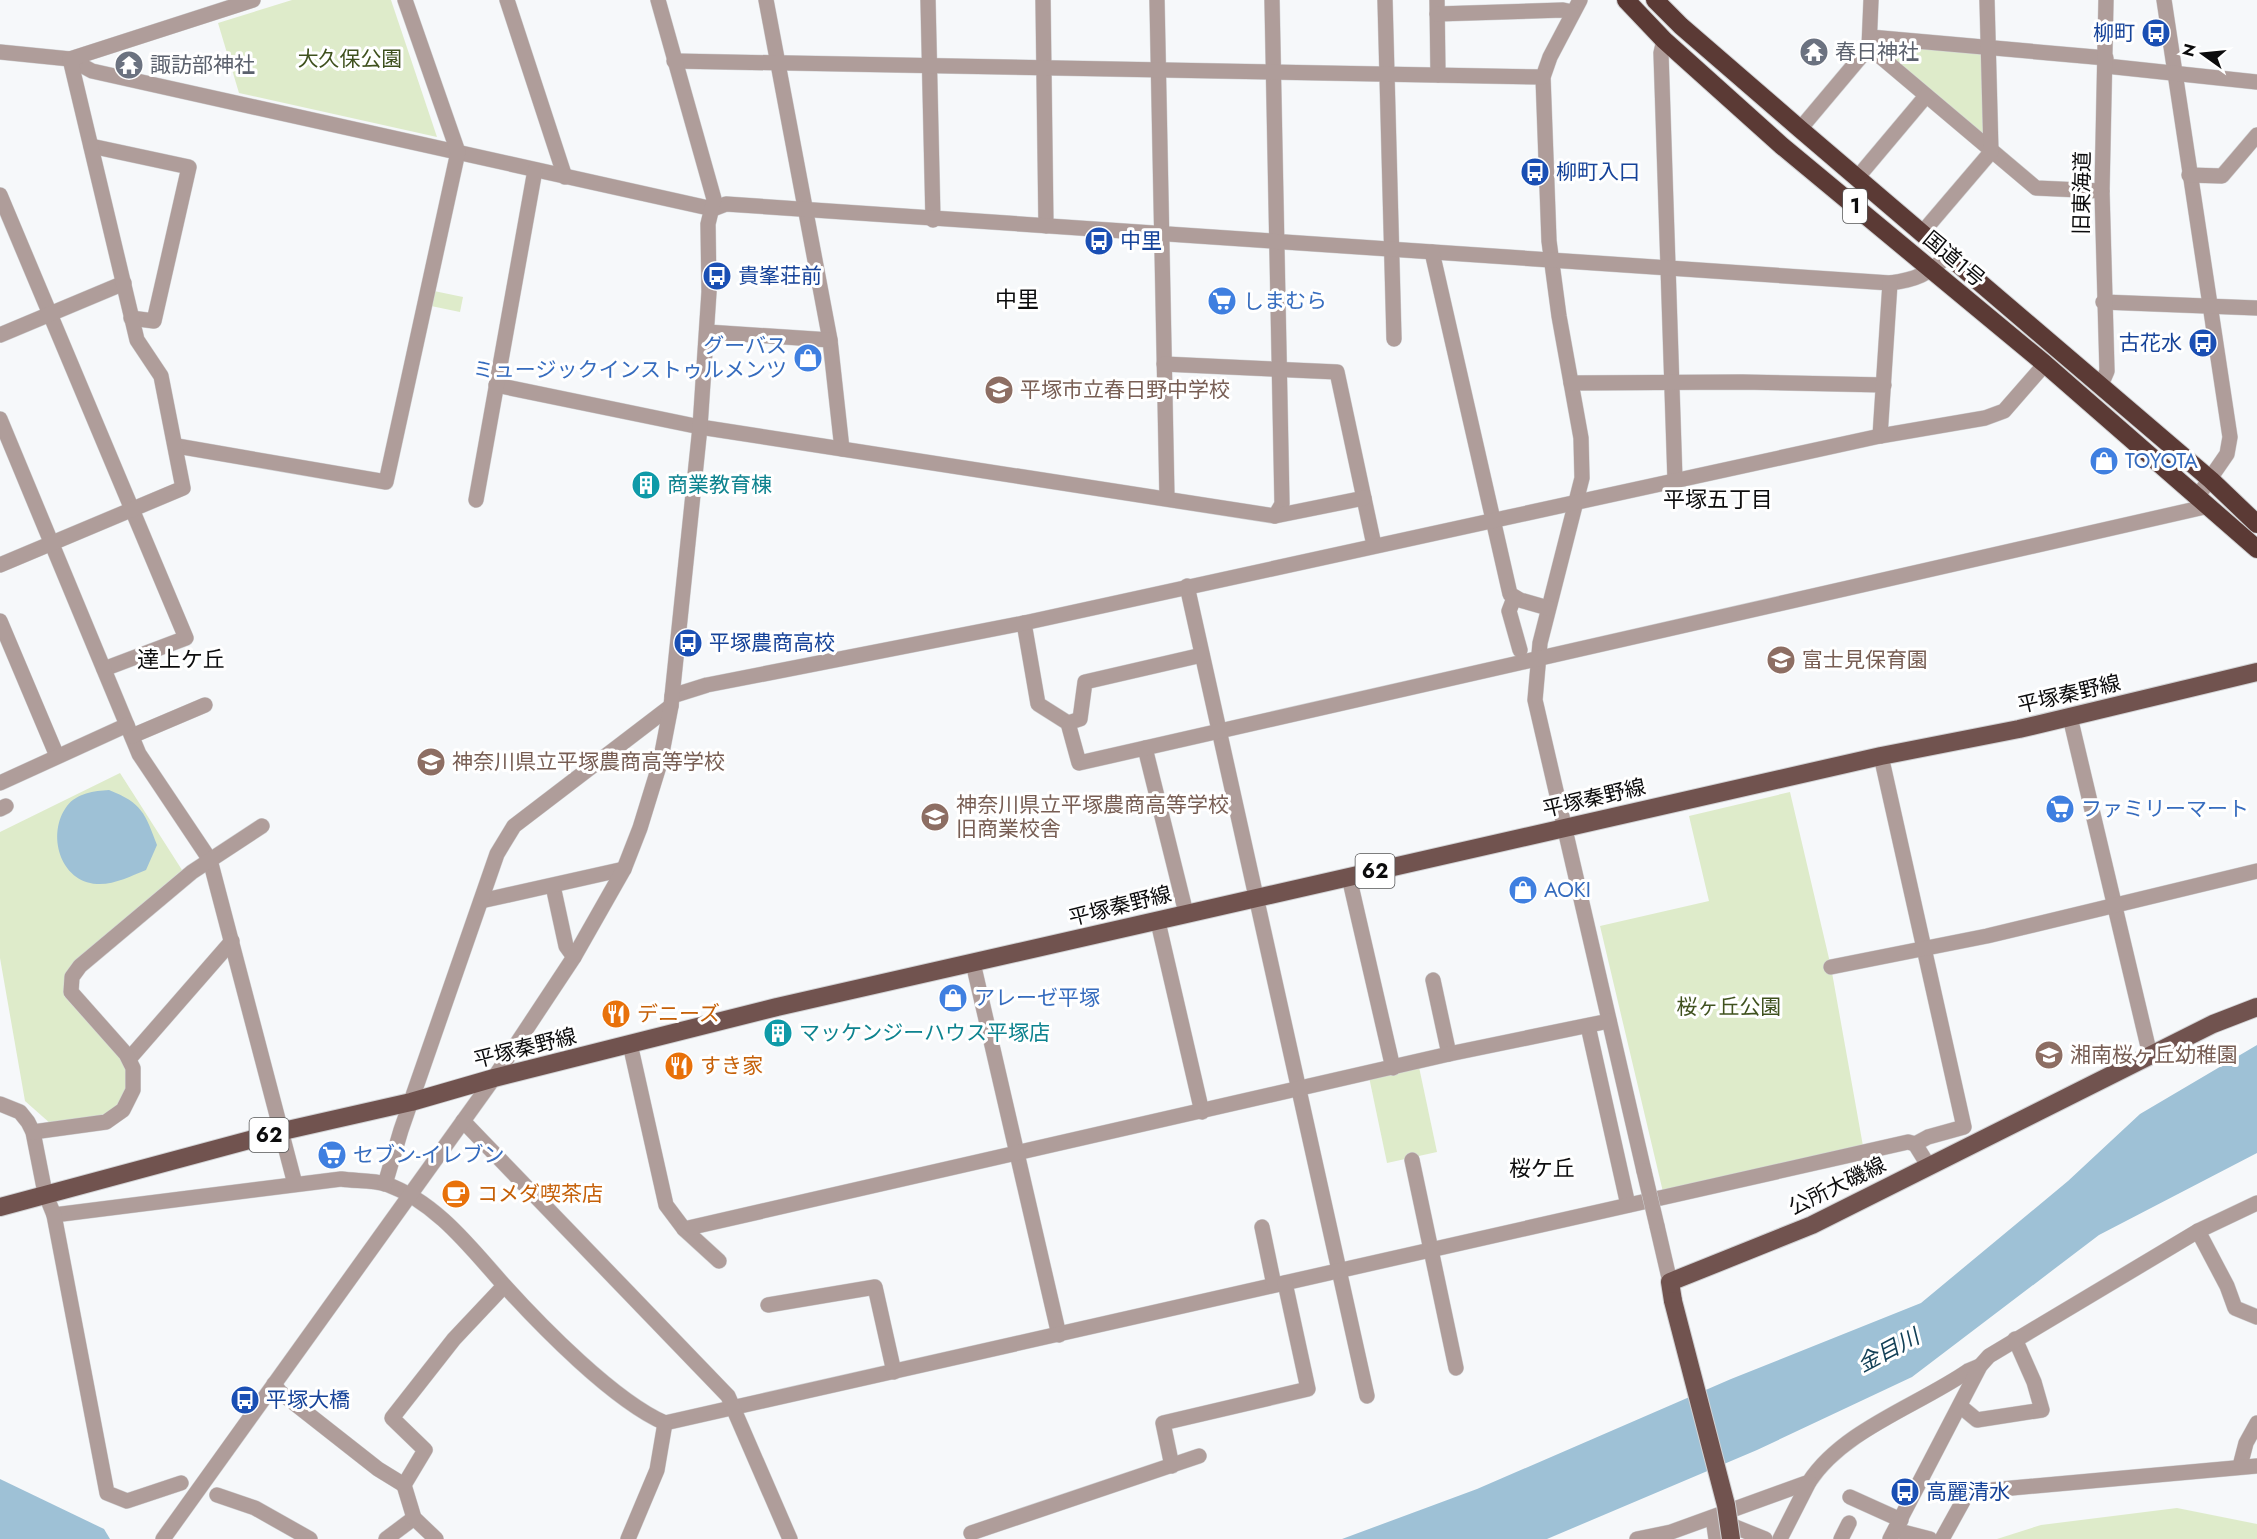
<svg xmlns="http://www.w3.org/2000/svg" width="2257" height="1539" font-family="Jost,'Noto Sans JP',sans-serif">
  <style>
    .green { fill: #deebca }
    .water { fill: #9ec1d6 }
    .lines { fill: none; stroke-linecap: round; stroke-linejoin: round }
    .minor-casing { stroke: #d1d2d4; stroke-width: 16 }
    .major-casing { stroke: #d1d2d4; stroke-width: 20 }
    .highway-casing { stroke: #d1d2d4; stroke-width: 20 }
    .minor { stroke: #af9d9a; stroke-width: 15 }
    .major { stroke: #71534f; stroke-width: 18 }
    .highway { stroke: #5b3a35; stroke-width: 18 }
    .minor-bridge-casing { stroke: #d1d2d4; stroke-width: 16; stroke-linecap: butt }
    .major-bridge-casing { stroke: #d1d2d4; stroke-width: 20; stroke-linecap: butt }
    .minor-bridge { stroke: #af9d9a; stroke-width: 15 }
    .major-bridge { stroke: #71534f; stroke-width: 18 }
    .labels { text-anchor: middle; stroke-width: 6; stroke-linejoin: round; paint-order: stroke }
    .shield { fill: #fff; stroke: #555556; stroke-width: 1.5 }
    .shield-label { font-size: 20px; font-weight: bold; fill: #0c0c0d }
    .transit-label { font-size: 21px; fill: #164399; stroke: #fff; text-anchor: start }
    .worship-label { font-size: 21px; fill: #5b616d; stroke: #fff; text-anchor: start }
    .park-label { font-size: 21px; fill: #3f511e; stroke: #fff }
    .street-label { font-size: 21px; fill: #0c0c0d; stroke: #fff }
    .shop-label { font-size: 21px; fill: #366cbe; stroke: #fff; text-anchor: start }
    .education-label { font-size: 21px; fill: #785e54; stroke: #fff; text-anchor: start }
    .culture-label { font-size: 21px; fill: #0d838f; stroke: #fff; text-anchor: start }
    .food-label { font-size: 21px; fill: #c56008; stroke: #fff; text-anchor: start }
    .neighbourhood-label { font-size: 22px; fill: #0c0c0d; stroke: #fff }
    .water-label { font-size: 22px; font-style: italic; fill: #124057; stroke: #fff }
  </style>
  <rect width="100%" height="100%" fill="#f6f8fa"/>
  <g class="green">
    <polygon points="292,0 391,0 437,137 239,93 218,23"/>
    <polygon points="1882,43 1978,51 1982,56 1985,134 1982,136 1881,48"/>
    <polygon points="434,291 463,297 460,312 431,306"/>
    <path d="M120 773 182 870 77 959 65 975 64 996 122 1060C130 1077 128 1107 107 1117 95 1123 65 1122 51 1124L25 1101 0 958V832Z"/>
    <polygon points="1790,792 1831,967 1863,1146 1663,1192 1600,926 1709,901 1689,816"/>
    <polygon points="1419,1067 1437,1152 1387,1163 1369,1077"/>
    <polygon points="2177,1508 2257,1524 2257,1539 1997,1539 2041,1525"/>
  </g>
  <g class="water">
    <path d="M109 790C142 803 145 813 157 845L146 870C131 876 114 885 97 884 60 882 46 834 67 806 77 793 94 791 109 790Z"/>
    <polygon points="2257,1045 2257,1153 2099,1235 1912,1377 1757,1450 1547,1539 1342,1539 1477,1489 1731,1379 1921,1303 2068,1181 2140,1114"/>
    <polygon points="0,1479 104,1529 110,1539 0,1539"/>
  </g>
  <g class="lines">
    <g class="minor-casing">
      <g id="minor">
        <polyline points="507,0 565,177"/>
        <polyline points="766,0 830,340 842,449"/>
        <polyline points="928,0 933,220"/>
        <polyline points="1043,0 1046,226"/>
        <polyline points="1157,0 1167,498"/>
        <polyline points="1272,0 1282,504 1275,516"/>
        <polyline points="1385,0 1394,339"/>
        <polyline points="1437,0 1438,75"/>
        <polyline points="1580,0 1550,57 1543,77 1549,241 1559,316 1581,438 1582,478 1540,643 1535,700 1644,1171"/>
        <polyline points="2164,0 2230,437 2227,454 2198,496"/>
        <polyline points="1437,14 1563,10 1572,12"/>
        <polyline points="1870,37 2106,58"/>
        <polyline points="1664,40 1661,53 1675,480"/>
        <polyline points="1869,47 2036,188 2102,191"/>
        <path d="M0 52 70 59 92 71 713 209 726 204 1890 283C1915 280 1929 274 1947 256"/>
        <polyline points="674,61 1543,77"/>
        <polyline points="2106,66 2257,82"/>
        <polyline points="1800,129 1869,47 1871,0"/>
        <polyline points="91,146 189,167 154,321 131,318"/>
        <polyline points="2189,175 2222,176 2257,135"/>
        <polyline points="1857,178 1926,96"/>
        <polyline points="0,195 186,638 104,669"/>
        <polyline points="1921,234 1991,152 1987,0"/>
        <polyline points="1432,252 1510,594 1520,600 1548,608"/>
        <polyline points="2103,302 2257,308"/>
        <polyline points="707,332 830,340"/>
        <polyline points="0,335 124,283"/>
        <polyline points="1164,364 1337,372 1374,545"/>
        <polyline points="1571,383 1742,382 1884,385"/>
        <polyline points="496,385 700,427 1275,516 1364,498"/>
        <polyline points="2101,385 2107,371 2102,191 2106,0"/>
        <polyline points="0,419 139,754 210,860 295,1184"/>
        <polyline points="1880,436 1890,283"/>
        <polyline points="177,446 386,482 458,152 405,0"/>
        <polyline points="476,500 535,170"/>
        <polyline points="0,565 183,488 161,376 137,340 70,59 253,0"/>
        <polyline points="1187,586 1367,1396"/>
        <polyline points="1514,598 1509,611 1520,650"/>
        <polyline points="0,621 57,756"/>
        <polyline points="1024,623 1038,704 1068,723 1079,763 1145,748 1186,913"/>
        <polyline points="672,696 707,685 1024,623 1880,436 1985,418 2004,411 2045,364"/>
        <polyline points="2070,717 2150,1055"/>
        <polyline points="1068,723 1080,719 1085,682 1202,655"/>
        <polyline points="132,736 205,705"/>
        <polyline points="1145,748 2209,506"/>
        <polyline points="1881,756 1964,1127 1928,1137 1915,1144"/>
        <polyline points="0,783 127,725"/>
        <polyline points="0,809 6,806"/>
        <polyline points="1349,877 1393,1068"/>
        <polyline points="553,886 566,946 574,957"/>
        <polyline points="481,901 624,869"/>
        <polyline points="1158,922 1202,1112"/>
        <polyline points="973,963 1059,1335"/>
        <polyline points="1831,967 1987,936 2257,871"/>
        <polyline points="1433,980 1449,1054"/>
        <polyline points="1588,1026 1628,1205"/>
        <polyline points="630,1044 666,1205 684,1229 719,1261"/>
        <polyline points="129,1059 232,941"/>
        <path d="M0 1104 20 1112 28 1122 33 1132 45 1193 54 1215 341 1179C355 1181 373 1180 386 1184 436 1202 470 1247 503 1284 541 1326 614 1401 665 1423L1908 1142 1915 1144 1928 1165"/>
        <polyline points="463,1121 728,1396 790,1539"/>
        <polyline points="33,1132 106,1122 123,1110 133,1090 133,1068 126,1054 71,992 72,977 80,966 192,872 262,826"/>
        <polyline points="1412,1160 1456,1368"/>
        <polyline points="385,1184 401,1130 497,854 514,826 671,706"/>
        <polyline points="54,1215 107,1493 127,1501 181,1483"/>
        <polyline points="1657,1226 1670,1282"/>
        <polyline points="1262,1227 1274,1285"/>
        <polyline points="684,1229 1449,1054 1609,1021"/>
        <polyline points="2198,1231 2227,1286 2235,1308 2257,1317"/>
        <polyline points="768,1305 875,1287 894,1372"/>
        <polyline points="274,1384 280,1392 378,1469 404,1485"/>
        <polyline points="1960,1406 1977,1420 2042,1410 2034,1382 2015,1339"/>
        <polyline points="1172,1466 1163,1423 1308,1389 1285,1283"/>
        <polyline points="2240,1466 2246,1443 2257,1423"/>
        <polyline points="217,1495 255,1508 310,1539"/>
        <polyline points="1850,1497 1901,1520"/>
        <polyline points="1895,1530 1930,1539"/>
        <polyline points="971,1533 1199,1456"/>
        <polyline points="163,1539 494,1078 574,957 624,869 640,828 660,763 671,706 700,427 709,292 708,224 714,199 658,0"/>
        <polyline points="386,1539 414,1518"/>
        <polyline points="436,1539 414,1518 404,1485 425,1450 392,1418 454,1339 504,1286"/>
        <polyline points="628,1539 657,1470 665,1423"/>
        <path d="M1637 1539 1671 1532 1809 1482C1843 1430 1917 1406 1968 1371L1980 1366"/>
        <polyline points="1716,1539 1713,1518 1765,1539"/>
        <polyline points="1780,1539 1809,1482"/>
        <polyline points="1841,1539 1849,1523"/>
        <polyline points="1890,1539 1980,1366 1989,1356 2198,1231 2257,1203"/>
        <polyline points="1942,1539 1968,1492 2257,1466"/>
      </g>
    </g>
    <g class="major-casing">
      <g id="major">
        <polyline points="0,1207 283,1131 411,1102 494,1078 777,1007 1881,756 2019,729 2257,672"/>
        <polyline points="1673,1301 1670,1282 1812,1225 2213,1024 2257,1007"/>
      </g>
    </g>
    <g class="highway-casing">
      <g id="highway">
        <polyline points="1626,0 1664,40 1782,146 2045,364 2257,549"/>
        <polyline points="1655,0 1681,26 1800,129 2211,480 2257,524"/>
      </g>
    </g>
    <use href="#minor" class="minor"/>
    <use href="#major" class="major"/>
    <use href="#highway" class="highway"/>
    <g class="minor-bridge-casing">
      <polyline id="minor-bridge" points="1644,1171 1657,1226"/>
    </g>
    <g class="major-bridge-casing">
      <polyline id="major-bridge" points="1673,1301 1726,1505 1731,1539"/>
    </g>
    <use href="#minor-bridge" class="minor-bridge"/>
    <use href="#major-bridge" class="major-bridge"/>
  </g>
  <defs>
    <g id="bus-disc" transform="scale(1.5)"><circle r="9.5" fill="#1a4fb4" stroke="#fff"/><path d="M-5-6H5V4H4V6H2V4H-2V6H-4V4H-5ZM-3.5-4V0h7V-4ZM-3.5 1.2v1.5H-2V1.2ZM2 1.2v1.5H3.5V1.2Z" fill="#fff"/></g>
    <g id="temple-disc" transform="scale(1.5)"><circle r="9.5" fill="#6b7280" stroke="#fff"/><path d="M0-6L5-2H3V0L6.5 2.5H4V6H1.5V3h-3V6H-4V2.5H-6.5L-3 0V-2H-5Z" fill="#fff"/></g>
    <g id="supermarket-disc" transform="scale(1.5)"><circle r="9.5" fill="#3f7fe0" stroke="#fff"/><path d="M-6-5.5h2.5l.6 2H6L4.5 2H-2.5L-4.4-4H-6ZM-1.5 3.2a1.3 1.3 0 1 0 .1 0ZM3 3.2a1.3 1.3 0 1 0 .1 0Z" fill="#fff"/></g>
    <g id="shop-disc" transform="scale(1.5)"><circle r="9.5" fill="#3f7fe0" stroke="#fff"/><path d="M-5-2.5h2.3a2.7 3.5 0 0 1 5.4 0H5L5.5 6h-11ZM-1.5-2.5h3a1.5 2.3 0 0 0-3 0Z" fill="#fff"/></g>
    <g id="school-disc" transform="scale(1.5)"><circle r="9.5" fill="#8d6e63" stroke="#fff"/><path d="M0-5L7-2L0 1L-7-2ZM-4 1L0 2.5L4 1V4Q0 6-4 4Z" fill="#fff"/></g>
    <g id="building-disc" transform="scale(1.5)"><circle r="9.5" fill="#0f9aa8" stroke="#fff"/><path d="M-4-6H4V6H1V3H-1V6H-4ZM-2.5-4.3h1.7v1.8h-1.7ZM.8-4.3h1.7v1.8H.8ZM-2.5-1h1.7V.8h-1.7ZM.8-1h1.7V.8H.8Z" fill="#fff"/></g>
    <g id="restaurant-disc" transform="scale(1.5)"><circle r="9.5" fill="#e8710a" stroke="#fff"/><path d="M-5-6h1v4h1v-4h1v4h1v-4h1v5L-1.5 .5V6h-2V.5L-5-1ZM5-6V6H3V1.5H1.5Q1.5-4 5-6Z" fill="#fff"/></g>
    <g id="cafe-disc" transform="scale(1.5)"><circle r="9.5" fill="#e8710a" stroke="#fff"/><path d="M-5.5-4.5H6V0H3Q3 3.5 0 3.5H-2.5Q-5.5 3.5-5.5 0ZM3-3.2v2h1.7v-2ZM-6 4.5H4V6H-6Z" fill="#fff"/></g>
  </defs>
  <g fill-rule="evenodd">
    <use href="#bus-disc" x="2156" y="33"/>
    <use href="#temple-disc" x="1814" y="52"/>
    <use href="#temple-disc" x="129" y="65"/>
    <use href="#bus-disc" x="1535" y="172"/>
    <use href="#bus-disc" x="1099" y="241"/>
    <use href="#bus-disc" x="717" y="276"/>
    <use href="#supermarket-disc" x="1222" y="301"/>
    <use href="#bus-disc" x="2203" y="343"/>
    <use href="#shop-disc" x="808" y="358"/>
    <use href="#school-disc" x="999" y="390"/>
    <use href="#shop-disc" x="2104" y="461"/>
    <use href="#building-disc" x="646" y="485"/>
    <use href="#bus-disc" x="688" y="643"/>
    <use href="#school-disc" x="1781" y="660"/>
    <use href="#school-disc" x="431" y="762"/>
    <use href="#supermarket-disc" x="2060" y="809"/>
    <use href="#school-disc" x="935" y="817"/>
    <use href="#shop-disc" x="1523" y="890"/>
    <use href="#shop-disc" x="953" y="998"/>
    <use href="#restaurant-disc" x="616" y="1014"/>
    <use href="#building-disc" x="778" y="1033"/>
    <use href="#school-disc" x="2049" y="1055"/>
    <use href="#restaurant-disc" x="679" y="1066"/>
    <use href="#supermarket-disc" x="332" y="1155"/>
    <use href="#cafe-disc" x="456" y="1194"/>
    <use href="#bus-disc" x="245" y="1400"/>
    <use href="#bus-disc" x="1905" y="1492"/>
  </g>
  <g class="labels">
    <g class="shield">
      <rect x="1843" y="189" width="24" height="34" rx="4.5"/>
      <rect x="1355.5" y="854" width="39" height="34" rx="4.5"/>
      <rect x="249.5" y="1118" width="39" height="34" rx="4.5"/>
    </g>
    <g class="shield-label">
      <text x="1855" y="213">1</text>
      <text x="1375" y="878">62</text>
      <text x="269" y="1142">62</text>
    </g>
    <g class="transit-label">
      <text x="2135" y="40" text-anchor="end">柳町</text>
      <text x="1556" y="179">柳町入口</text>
      <text x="1120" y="248">中里</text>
      <text x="738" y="283">貴峯荘前</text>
      <text x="2182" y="350" text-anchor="end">古花水</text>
      <text x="709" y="650">平塚農商高校</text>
      <text x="266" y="1407">平塚大橋</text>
      <text x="1926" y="1499">高麗清水</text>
    </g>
    <g class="worship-label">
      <text x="1835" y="59">春日神社</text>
      <text x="150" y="72">諏訪部神社</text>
    </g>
    <g class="park-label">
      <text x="350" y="66">大久保公園</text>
      <text x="1729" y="1014">桜ヶ丘公園</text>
    </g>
    <g class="street-label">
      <text transform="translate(2082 193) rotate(-89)" y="7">旧東海道</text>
      <text transform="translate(1954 259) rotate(40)" y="7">国道1号</text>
      <text transform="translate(2069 694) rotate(-13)" y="7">平塚秦野線</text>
      <text transform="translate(1594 798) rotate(-13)" y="7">平塚秦野線</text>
      <text transform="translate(1120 906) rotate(-14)" y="7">平塚秦野線</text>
      <text transform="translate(525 1048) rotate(-14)" y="7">平塚秦野線</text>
      <text transform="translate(1837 1186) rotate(-26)" y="7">公所大磯線</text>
    </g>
    <g class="shop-label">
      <text x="1243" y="308">しまむら</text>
      <text x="787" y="353" text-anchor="end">グーバス<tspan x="787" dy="24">ミュージックインストゥルメンツ</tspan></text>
      <text x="2125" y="468">TOYOTA</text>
      <text x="2081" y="816">ファミリーマート</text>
      <text x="1544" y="897">AOKI</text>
      <text x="974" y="1005">アレーゼ平塚</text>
      <text x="353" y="1162">セブン-イレブン</text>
    </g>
    <g class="education-label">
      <text x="1020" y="397">平塚市立春日野中学校</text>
      <text x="1802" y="667">富士見保育園</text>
      <text x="452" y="769">神奈川県立平塚農商高等学校</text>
      <text x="956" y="812">神奈川県立平塚農商高等学校<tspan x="956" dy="24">旧商業校舎</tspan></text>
      <text x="2070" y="1062">湘南桜ヶ丘幼稚園</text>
    </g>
    <g class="culture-label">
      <text x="667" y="492">商業教育棟</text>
      <text x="799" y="1040">マッケンジーハウス平塚店</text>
    </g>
    <g class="food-label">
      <text x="637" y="1021">デニーズ</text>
      <text x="700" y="1073">すき家</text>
      <text x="477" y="1201">コメダ喫茶店</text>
    </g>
    <g class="neighbourhood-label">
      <text x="1017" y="307">中里</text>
      <text x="1718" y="507">平塚五丁目</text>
      <text x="181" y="667">達上ケ丘</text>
      <text x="1542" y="1176">桜ケ丘</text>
    </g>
    <g class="water-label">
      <text transform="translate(1888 1350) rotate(-28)" y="8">金目川</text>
    </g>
  </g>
  <g transform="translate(2203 54) rotate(285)" stroke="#ffffff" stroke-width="4.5" paint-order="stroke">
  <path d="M0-4.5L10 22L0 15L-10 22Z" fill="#0c0c0d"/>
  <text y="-9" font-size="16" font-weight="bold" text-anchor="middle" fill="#0c0c0d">N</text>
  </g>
</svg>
